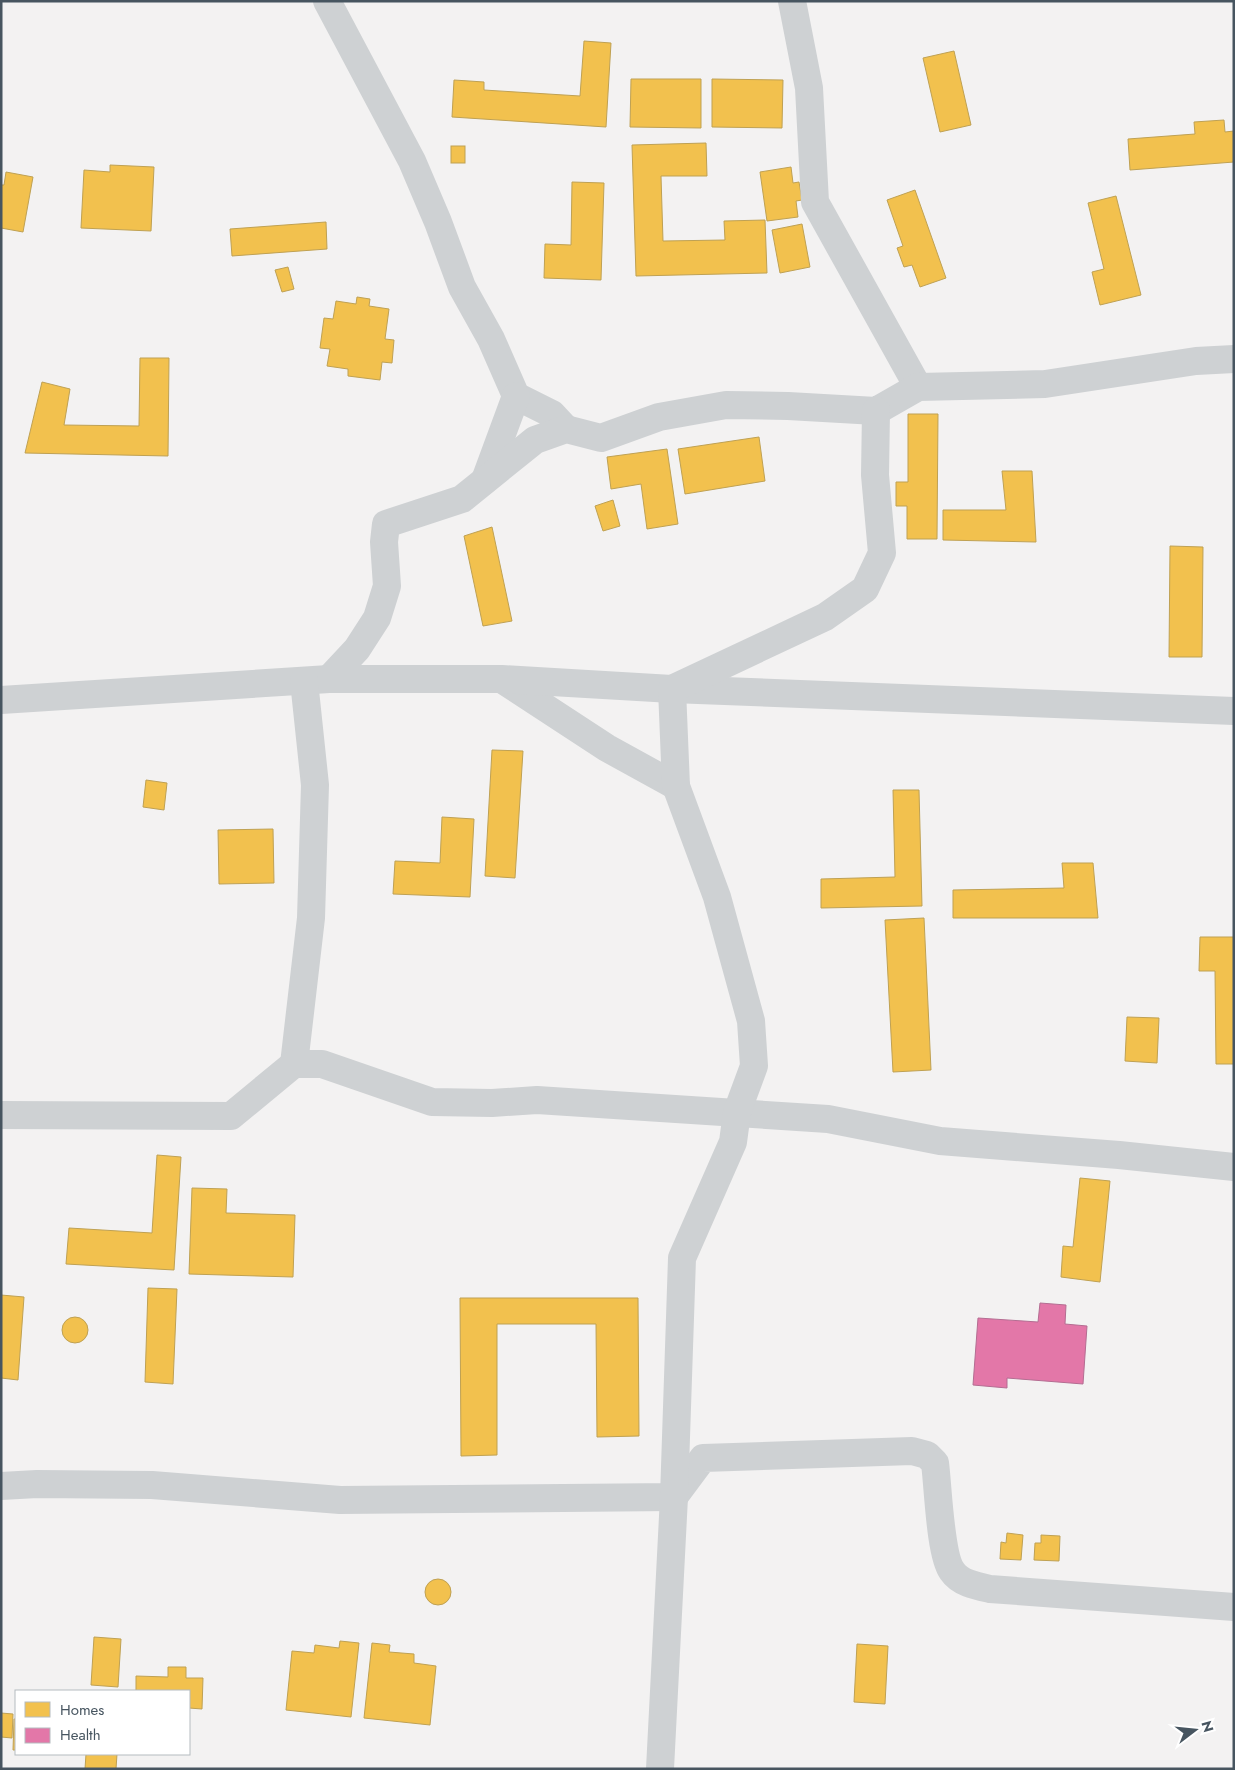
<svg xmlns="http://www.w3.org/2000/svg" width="1235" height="1770" font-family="Jost,sans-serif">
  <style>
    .homes { fill: #f2c14e; stroke: #bfa153 }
    .health { fill: #e377a8; stroke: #b46d92 }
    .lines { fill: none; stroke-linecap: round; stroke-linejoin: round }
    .minor { stroke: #ced1d3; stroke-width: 28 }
  </style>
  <rect width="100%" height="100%" fill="#f3f2f2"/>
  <g class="homes">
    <polygon points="584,41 611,43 606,127 452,117 454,80 484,82 484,90 580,96"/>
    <polygon points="954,51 971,125 940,132 923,58"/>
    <polygon points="631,79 701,79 701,128 630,127"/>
    <polygon points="712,79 783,80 782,128 712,127"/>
    <polygon points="1224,120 1225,132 1234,131 1234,162 1130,170 1128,139 1195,134 1194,122"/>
    <polygon points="706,143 707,176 661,176 663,241 725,240 724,221 765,220 767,273 636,276 632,145"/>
    <rect x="451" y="146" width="14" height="17"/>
    <polygon points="110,165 154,167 151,231 81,228 84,170 110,172"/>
    <polygon points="791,167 793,183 799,182 802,200 796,201 798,217 767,221 760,172"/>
    <polygon points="6,172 33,177 23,232 1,228 1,185 4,185"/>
    <polygon points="572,182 604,183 601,280 544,278 545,244 571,245"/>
    <polygon points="915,190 946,278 920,287 912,265 904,267 897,248 903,246 887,200"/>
    <polygon points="1116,196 1141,295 1100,305 1092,272 1104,269 1088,203"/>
    <polygon points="326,222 327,249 232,256 230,229"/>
    <polygon points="802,224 810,267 780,273 772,230"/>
    <polygon points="288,267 294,289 282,292 275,270"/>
    <polygon points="357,297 370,299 369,306 389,309 385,339 394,340 392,363 382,362 380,380 348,376 348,369 327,366 330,349 320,348 324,318 333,319 336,301 356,304"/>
    <polygon points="140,358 169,358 168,456 25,453 42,382 70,389 64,425 139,426"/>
    <polygon points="908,414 938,414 937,539 907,539 907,506 896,506 896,482 908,482"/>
    <polygon points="759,437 765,481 685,494 678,449"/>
    <polygon points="667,449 678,524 647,529 641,484 611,489 607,457"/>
    <polygon points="1002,471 1032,471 1036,542 943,540 943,510 1006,510"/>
    <polygon points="613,500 620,526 603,531 595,506"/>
    <polygon points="492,527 512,621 483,626 464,536"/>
    <polygon points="1170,546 1203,547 1202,657 1169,657"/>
    <polygon points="492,750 523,751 515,878 485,876"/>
    <polygon points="146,780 167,783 164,810 143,807"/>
    <polygon points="893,790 919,790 922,906 821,908 821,879 895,877"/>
    <polygon points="442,817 474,819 470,897 393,894 395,861 440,863"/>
    <polygon points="273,829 274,883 219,884 218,830"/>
    <polygon points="1062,863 1093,863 1098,918 953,918 953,890 1064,888"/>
    <polygon points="924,918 931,1070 893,1072 885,920"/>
    <polygon points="1200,937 1234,937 1234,1064 1216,1064 1215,971 1199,971"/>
    <polygon points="1127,1017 1159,1018 1157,1063 1125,1061"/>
    <polygon points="157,1155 181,1157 174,1270 66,1264 69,1228 152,1233"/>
    <polygon points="1080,1178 1110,1181 1100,1282 1061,1277 1063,1246 1073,1247"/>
    <polygon points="192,1188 227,1189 226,1213 295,1215 293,1277 189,1274"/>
    <polygon points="148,1288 177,1289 173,1384 145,1382"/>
    <polygon points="1,1295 24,1297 18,1380 1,1378"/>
    <polygon points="460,1298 638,1298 639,1436 597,1437 596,1324 497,1324 497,1455 461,1456"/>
    <circle cx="75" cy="1330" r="13"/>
    <polygon points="1007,1533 1023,1535 1021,1560 1000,1559 1001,1542 1006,1543"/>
    <polygon points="1041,1535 1060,1536 1059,1561 1034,1560 1035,1543 1041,1543"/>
    <circle cx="438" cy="1592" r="13"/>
    <polygon points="94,1637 121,1639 118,1687 91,1685"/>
    <polygon points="340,1641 359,1643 351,1717 286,1710 292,1651 314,1653 315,1645 339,1648"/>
    <polygon points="372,1643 390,1645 389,1652 414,1654 414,1663 436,1666 430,1725 364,1718"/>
    <polygon points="857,1644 888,1646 885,1704 854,1702"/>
    <polygon points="168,1667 186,1667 186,1678 203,1678 202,1709 189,1708 189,1691 136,1691 136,1676 168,1677"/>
    <polygon points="1,1713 13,1714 12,1738 1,1737"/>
    <polygon points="14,1719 16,1719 16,1750 13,1750"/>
    <polygon points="77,1754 117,1754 116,1769 85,1769 86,1754"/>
  </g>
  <polygon class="health" points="1040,1303 1066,1305 1065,1324 1087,1326 1083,1384 1007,1378 1007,1388 973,1385 978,1318 1038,1322"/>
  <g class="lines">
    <g class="minor">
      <polyline points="327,1 412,161 438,222 462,287 491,339 516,396 552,414 566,429"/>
      <polyline points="792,1 809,88 815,202 918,387"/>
      <polyline points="485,480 516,396"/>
      <polyline points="329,679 357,649 377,618 387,586 384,542 386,524 462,499 535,440 566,429 601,438 659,417 726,405 788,406 876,411 918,387 1045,384 1196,361 1234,359"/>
      <polyline points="503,680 607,748 676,786"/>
      <polyline points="1,700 329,679 502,679 672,689 1234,711"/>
      <polyline points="294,1064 311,918 315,785 304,681"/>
      <polyline points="1,1115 231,1116 294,1064 322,1064 432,1102 492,1103 537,1100 828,1119 940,1141 1119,1155 1234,1167"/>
      <path d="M1 1486 37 1484 152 1485 340 1500 674 1497 703 1458 912 1451 927 1455 935 1463C938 1485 940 1555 952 1571 960 1583 976 1586 990 1589L1234 1607"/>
      <polyline points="660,1769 674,1497 682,1258 733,1142 737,1112 754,1066 751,1021 717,897 676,786 672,689 825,617 865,589 882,553 875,475 876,411"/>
    </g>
  </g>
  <rect width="1235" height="1770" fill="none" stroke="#475560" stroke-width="5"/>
  <rect x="15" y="1690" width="175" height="65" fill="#ffffff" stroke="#b5bbbf"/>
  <rect x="25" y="1702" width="25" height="15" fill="#f2c14e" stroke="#b5bbbf"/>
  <text x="60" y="1715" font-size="15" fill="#475560">Homes</text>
  <rect x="25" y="1728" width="25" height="15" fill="#e377a8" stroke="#b5bbbf"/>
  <text x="60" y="1740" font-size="15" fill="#475560">Health</text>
  <g transform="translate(1195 1730) rotate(74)" stroke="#ffffff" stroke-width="4" paint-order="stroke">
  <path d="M0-4L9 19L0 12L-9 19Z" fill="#475560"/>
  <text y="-8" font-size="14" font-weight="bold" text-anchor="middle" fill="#475560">N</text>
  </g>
</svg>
